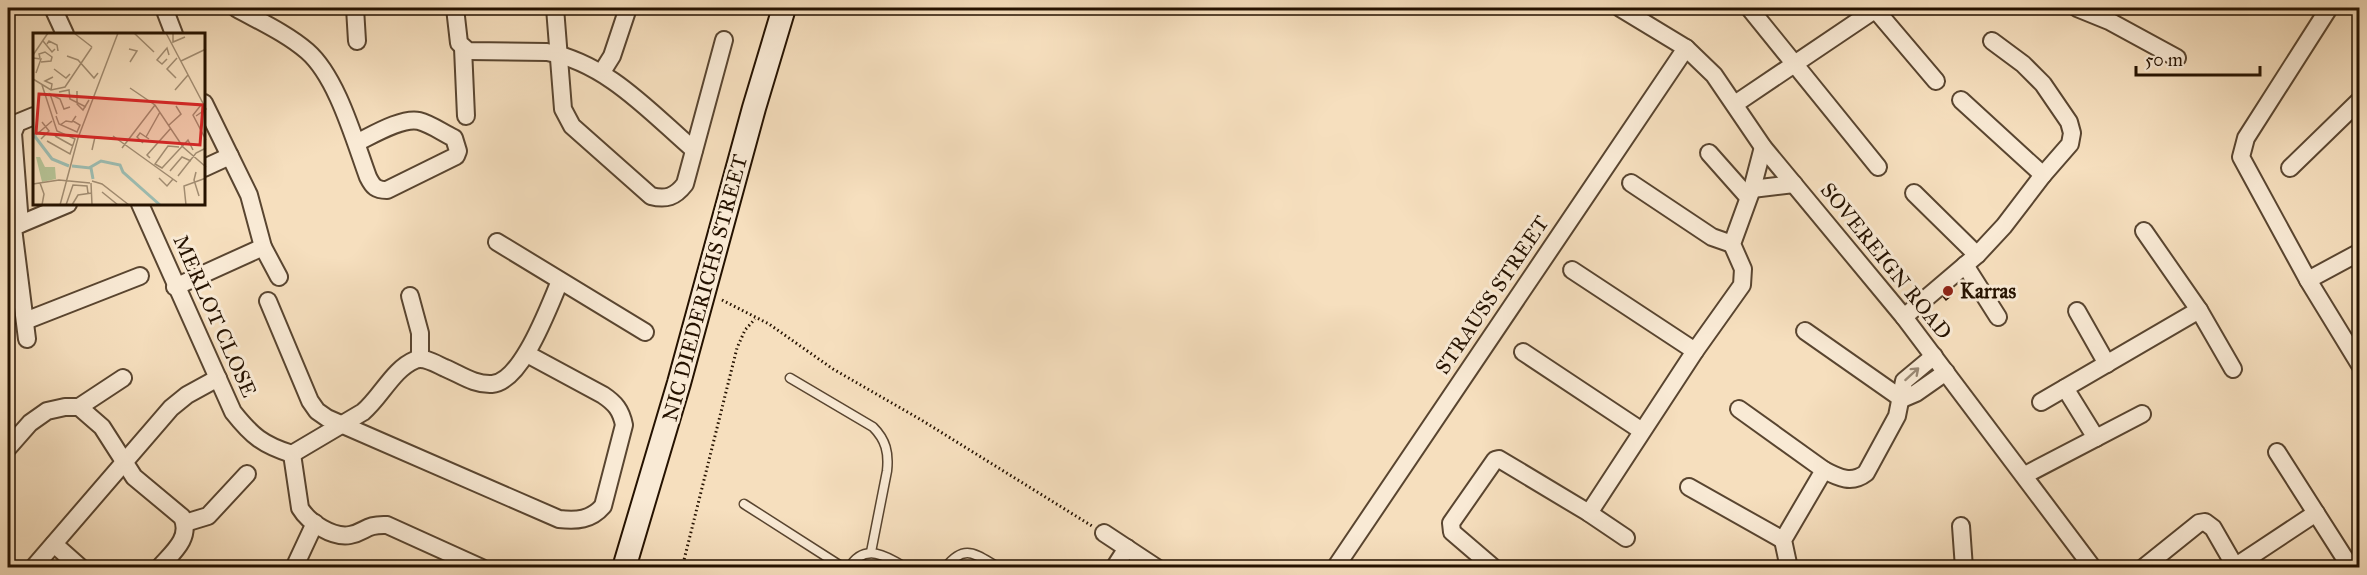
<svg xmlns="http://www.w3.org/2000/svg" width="2367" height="575" font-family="'IM FELL Great Primer',serif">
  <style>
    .building { fill: #d78b7e; stroke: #251200; stroke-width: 1.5 }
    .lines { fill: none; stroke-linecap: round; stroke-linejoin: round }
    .lane-casing { stroke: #594530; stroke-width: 11 }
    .street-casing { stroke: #594530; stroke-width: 20 }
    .secondary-casing { stroke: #251200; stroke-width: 26 }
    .path { stroke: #251200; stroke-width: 3; stroke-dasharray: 1.5 3; stroke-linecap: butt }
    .lane { stroke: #f9ead5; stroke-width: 8 }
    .street { stroke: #f9ead5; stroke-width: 16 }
    .secondary { stroke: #f9ead5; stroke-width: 22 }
    .oneway { stroke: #9a8975 }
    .poi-dot { fill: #8f2418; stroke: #f9ead5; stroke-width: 2 }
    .labels { text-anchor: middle; stroke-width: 6; stroke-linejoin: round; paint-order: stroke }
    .street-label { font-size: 21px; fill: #251200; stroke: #f9ead5 }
    .poi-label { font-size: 21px; font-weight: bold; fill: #251200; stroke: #f9ead5; text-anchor: start }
    .inset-river { fill: none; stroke: #9dbdb2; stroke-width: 3 }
    .inset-road { fill: none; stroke: #a28d72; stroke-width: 1.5 }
    .view { fill: #d62828; fill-opacity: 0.15; stroke: #d62828; stroke-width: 3 }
    .inset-edge { fill: none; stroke: #251200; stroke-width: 3 }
  </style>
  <rect width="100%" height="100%" fill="#f6dfbe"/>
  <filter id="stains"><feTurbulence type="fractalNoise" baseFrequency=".00333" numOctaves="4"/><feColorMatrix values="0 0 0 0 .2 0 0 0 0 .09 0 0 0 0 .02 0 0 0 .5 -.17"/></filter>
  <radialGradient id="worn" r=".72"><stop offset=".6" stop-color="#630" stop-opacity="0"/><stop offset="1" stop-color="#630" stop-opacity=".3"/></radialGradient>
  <polygon class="building" points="1949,288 1953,294 1946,300 1941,294"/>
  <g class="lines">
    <g class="lane-casing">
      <g id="lane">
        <path d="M790 378 873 427C886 440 889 453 887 471L871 552"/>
        <polyline points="744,504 844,568"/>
        <path d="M849 568C864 542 887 556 906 568"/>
        <path d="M945 568C965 542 976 555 1000 568"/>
      </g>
    </g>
    <g class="street-casing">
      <g id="street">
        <polyline points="53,8 65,34"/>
        <polyline points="164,8 174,34"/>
        <path d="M236 8C259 21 286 33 307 51 337 77 354 139 368 177 373 187 376 190 387 190L456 156 458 151 454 138C443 133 431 124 419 121 402 117 371 136 356 143"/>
        <polyline points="355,8 357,41"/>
        <path d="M455 8 459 43 468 51 547 52C607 63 650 112 694 150"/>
        <path d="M555 8 563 109 572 126 651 196C666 200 675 197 685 184L724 40"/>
        <polyline points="1620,8 1686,48 1714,75 1763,147 1904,317 2093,568"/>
        <polyline points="1874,8 1936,81"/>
        <polyline points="2077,8 2109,21 2177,58"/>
        <polyline points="2329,8 2246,138 2241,157 2308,280 2360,365"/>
        <polyline points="1750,9 1878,167"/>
        <polyline points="463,48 466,116"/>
        <polyline points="602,72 612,56 628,8"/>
        <polyline points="1961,100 2043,175"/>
        <polyline points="204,103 249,195 263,247 279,277"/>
        <polyline points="1735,104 1876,9"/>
        <polyline points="1709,153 1748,197"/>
        <polyline points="204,168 230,156"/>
        <polyline points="2290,168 2360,100"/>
        <polyline points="1631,183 1712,237 1732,244"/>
        <polyline points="1752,189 1794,184"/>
        <polyline points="1914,193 1977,255"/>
        <path d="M140 204 233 412C252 436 263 445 292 454"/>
        <polyline points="20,224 13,133 17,123 34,116"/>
        <polyline points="11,228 68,204"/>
        <polyline points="13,228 27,339"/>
        <polyline points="2144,231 2199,310 2233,369"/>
        <polyline points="497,242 645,332"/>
        <polyline points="1965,265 1998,317"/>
        <polyline points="1572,270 1695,351"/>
        <polyline points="2308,280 2360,252"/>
        <polyline points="175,287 263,247"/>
        <polyline points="410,296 420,333 420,359"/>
        <path d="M268 301 310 401 317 411 327 418 559 519C577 521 591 520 603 506L624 425C621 410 615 403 603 395L527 354"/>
        <polyline points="2077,311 2107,364"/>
        <polyline points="1904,317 1977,255 2004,226 2043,175 2070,144 2072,133 2069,122 2043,84 2023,64 1992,41"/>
        <polyline points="25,321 140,276"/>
        <polyline points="1805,331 1902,399"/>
        <polyline points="1523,352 1642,431"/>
        <polyline points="2065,388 2096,438"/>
        <polyline points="1902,399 1916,393 1946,372"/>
        <polyline points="2041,402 2199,310"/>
        <path d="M79 407 102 427 134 477 182 517C192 538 172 553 159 568"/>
        <polyline points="1739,409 1824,470"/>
        <polyline points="8,448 30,423 47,411 65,407 79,407 123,378"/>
        <polyline points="2277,452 2351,568"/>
        <path d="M292 454 363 412C381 397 393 369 415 360 424 356 436 364 445 368 460 374 474 385 492 384 522 382 549 306 560 281"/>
        <path d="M292 454 300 508C309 523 333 538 350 535 366 532 365 524 387 525L482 568"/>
        <polyline points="2025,475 2142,414"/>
        <polyline points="1689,487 1783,540"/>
        <polyline points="1589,513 1695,351 1742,285 1743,269 1732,244 1752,189 1763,147"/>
        <polyline points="185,523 208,516 247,474"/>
        <polyline points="1961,526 1964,568"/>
        <polyline points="1104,533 1157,568"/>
        <polyline points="54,544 81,568"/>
        <polyline points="2236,566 2316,513"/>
        <polyline points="33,568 171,408 187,395 218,378"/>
        <polyline points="294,568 315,523"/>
        <polyline points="1114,568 1127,548"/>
        <polyline points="1335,568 1686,48"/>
        <polyline points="1494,568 1452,532 1451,523 1495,460 1499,459 1589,513 1626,538"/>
        <path d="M1789 568 1783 540 1824 470C1839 478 1852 484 1866 473L1897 416 1904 381 1934 356"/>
        <polyline points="2143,568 2199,523 2205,522 2213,528 2236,568"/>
      </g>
    </g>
    <g class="secondary-casing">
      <polyline id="secondary" points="624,568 679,383 754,108 784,8"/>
    </g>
    <g class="path">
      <polyline points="722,300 769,324 833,369 923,421 1092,526"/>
      <polyline points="682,568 737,348 745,330 755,319"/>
    </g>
    <use href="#lane" class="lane"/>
    <use href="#street" class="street"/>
    <use href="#secondary" class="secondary"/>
  </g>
  <defs><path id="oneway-shaft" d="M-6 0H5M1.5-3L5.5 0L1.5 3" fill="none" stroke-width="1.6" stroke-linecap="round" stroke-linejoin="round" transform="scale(1.5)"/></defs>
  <use class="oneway" href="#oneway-shaft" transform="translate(1912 374) rotate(-42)"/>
  <circle class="poi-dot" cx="1948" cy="291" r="6"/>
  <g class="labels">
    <g class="street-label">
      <text transform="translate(1886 261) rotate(51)" y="7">SOVEREIGN ROAD</text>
      <text transform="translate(705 288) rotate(-75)" y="7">NIC DIEDERICHS STREET</text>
      <text transform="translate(1492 295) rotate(-56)" y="7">STRAUSS STREET</text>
      <text transform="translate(215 316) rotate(66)" y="7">MERLOT CLOSE</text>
    </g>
    <g class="poi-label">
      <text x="1960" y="298">Karras</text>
    </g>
  </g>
  <g transform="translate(33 33)">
    <rect width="172" height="172" fill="#f6dfbe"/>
    <path d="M3 124H7L12 134H22L23 146 9 149Z" fill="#b6c396"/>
    <path class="inset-river" d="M0 101 19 126 36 133M39 133 58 135 60 146M56 135 68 128 87 132 90 139 127 172"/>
    <path class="inset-road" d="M41 0 59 14M101 0 121 19M133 0 173 76 163 83M140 0V9L152 4M10 8 19 19 22 16M14 11 16 8 24 12 25 18M96 16 104 18 97 29M0 22 15 0M34 23 45 27 61 45 65 40M0 25 8 26 3 40M7 25 6 21 12 19 19 24 18 28 8 29M134 26 129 31 124 27 134 15 136 22M148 28 173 16M21 36 33 45 37 41M143 45 134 36 144 25M0 46 18 57 32 54 59 14M9 52 24 98 42 106 37 121 14 108M97 55 122 72 150 114 173 134M18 57 19 51 12 48 20 44M142 57 155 42M44 58V71L50 77 56 67M26 59 36 57 37 66 53 74M168 72 160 82 173 107M24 81 17 61 27 66 31 76 37 74M23 83 26 91 44 99 47 92 40 88M27 92 33 88 39 89 43 83M136 92 148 81 143 73M3 102 19 88M22 103 40 113M80 103 144 149M113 104 127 79M8 106 16 98 9 89M110 110 104 104 107 100 116 106M146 114 135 113 122 131 129 135 155 107 160 117M89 115 122 72M59 117 62 104 73 105M117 125 114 122 138 95M137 138 149 124 158 128M163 139 161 147 166 163M145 143 163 120 173 115M126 145 134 153 140 146M59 148 69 151 96 172M7 150 11 161 9 172M58 150 59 172M0 151 26 147 57 150M69 159 85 172M27 172 45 105 85 0M33 172 40 152 54 153 55 160M39 172 45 162 59 160M153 172 151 153 173 145"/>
    <path class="view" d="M6 61 170 72 167 112 3 100Z"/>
    <rect width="172" height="172" class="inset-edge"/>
  </g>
  <rect width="2367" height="575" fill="none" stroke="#f6dfbe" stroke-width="30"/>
  <rect x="9" y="9" width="2349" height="557" fill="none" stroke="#251200" stroke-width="3"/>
  <rect x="15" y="15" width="2337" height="545" fill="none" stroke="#251200" stroke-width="1.5"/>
  <path d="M2136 66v9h124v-9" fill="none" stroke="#251200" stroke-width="3"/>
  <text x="2145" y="66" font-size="18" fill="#251200" stroke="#f9ead5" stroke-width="4.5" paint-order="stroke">50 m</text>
  <rect width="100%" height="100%" filter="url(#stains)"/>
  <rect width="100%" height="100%" fill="url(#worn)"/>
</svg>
